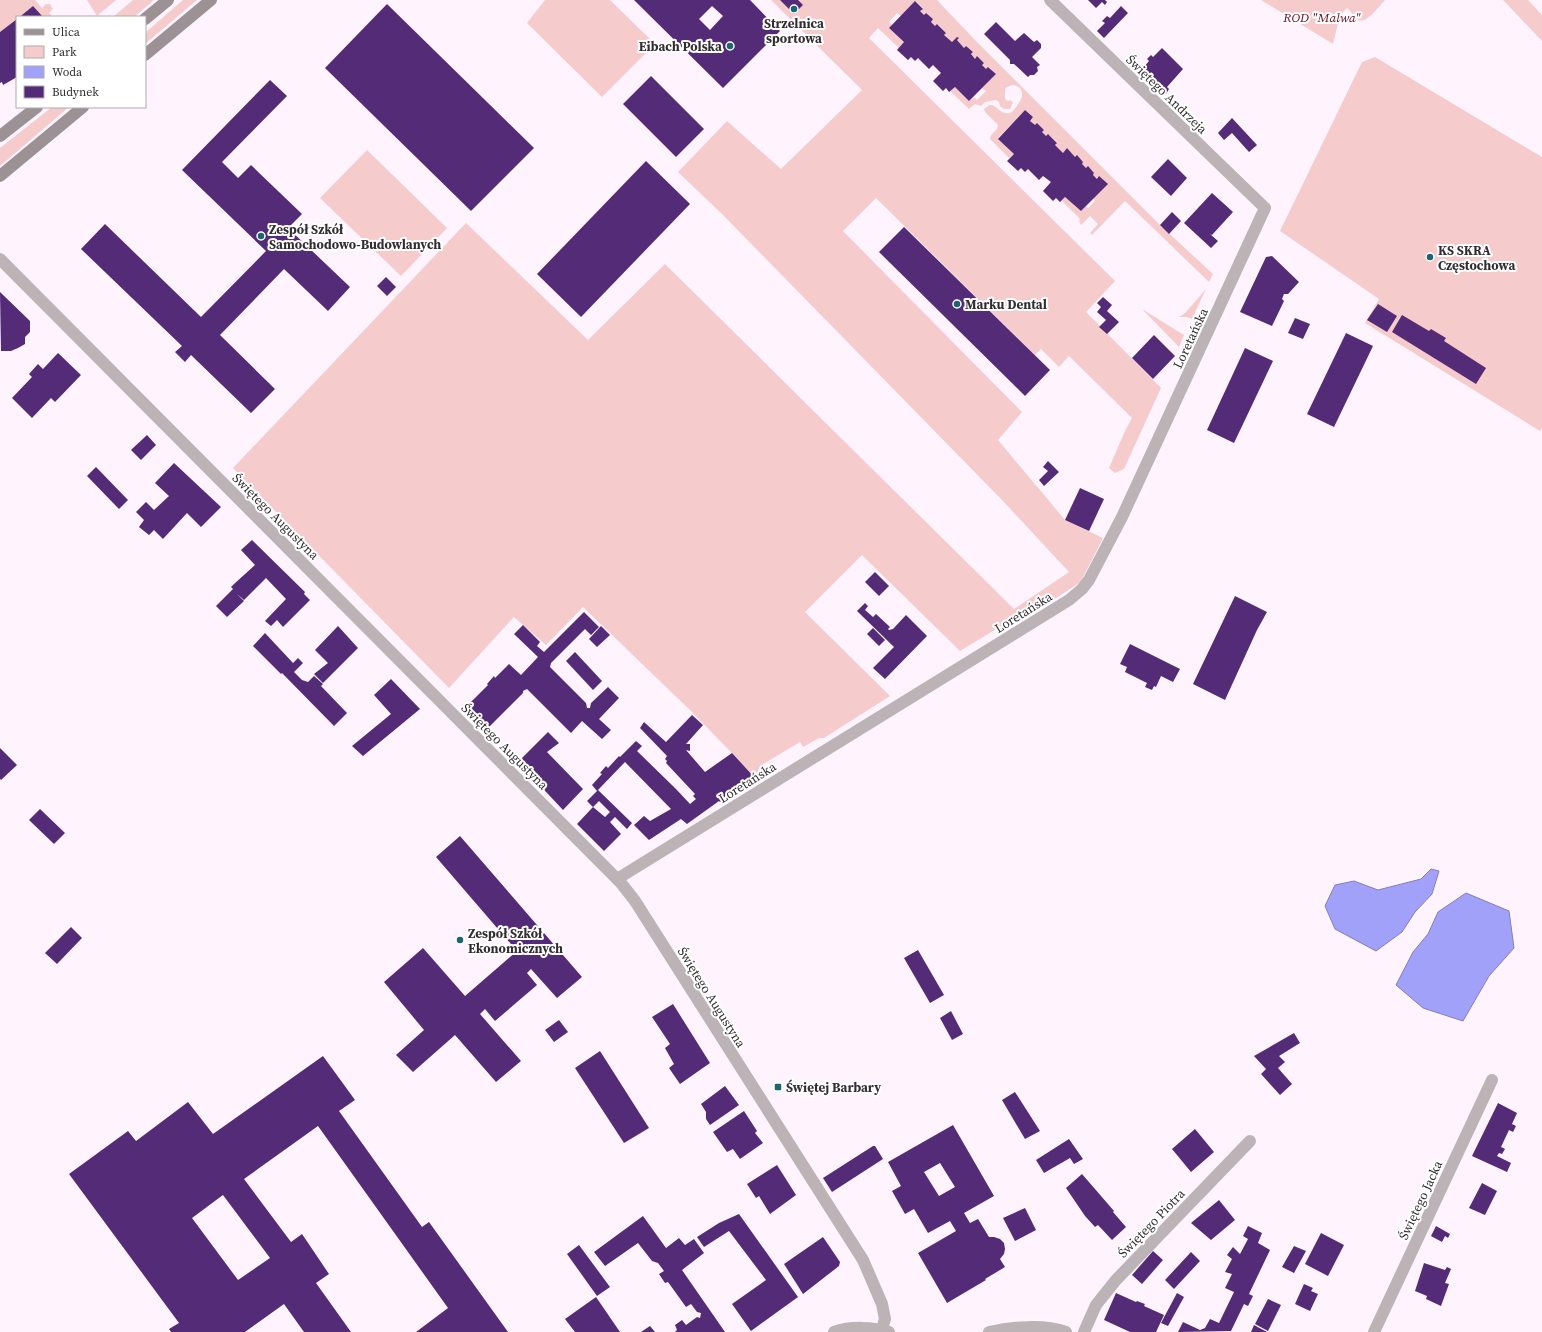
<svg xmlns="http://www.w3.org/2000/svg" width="1542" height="1332" font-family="'Source Serif 4',serif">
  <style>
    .green { fill: #f5cbcc }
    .water { fill: #a1a1fa; stroke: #807ebe }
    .building { fill: #532b76; fill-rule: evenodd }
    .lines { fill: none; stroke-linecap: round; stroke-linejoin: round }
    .minor { stroke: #bbb3b6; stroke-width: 12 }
    .tertiary { stroke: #bbb3b6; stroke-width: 12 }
    .secondary { stroke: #9c9195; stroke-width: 12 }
    .poi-dot { fill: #1b6471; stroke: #fff; stroke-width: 1.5 }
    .labels { text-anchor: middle; stroke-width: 4; stroke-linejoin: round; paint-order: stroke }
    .park-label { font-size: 13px; font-style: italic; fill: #6b0d20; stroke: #fff }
    .poi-label { font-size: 13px; font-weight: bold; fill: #322d31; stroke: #fff; text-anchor: start }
    .street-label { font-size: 13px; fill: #322d31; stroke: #fff }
  </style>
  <rect width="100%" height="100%" fill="#fff4fe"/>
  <g class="green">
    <polygon points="0,0 35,0 42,8 46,4 50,4 53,9 49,13 53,17 43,17 33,6 20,17 17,17 17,19 0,32"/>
    <polygon points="87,0 116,0 97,16"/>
    <polygon points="133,0 154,0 134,17 113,17"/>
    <polygon points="183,0 197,0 145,44 145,33"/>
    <polygon points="545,0 610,0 655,44 602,97 527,23"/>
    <path d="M771 0H937L975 40 1160 225 1213 274 1209 282 1125 201 1092 235 1090 233 1098 224 1090 216 1081 225 1079 221 1080 219 1062 201 1065 197 1081 211 1086 206 1088 208 1095 201 1093 198 1097 179 1093 175 1094 173 1088 167 1086 168 1082 164 1083 162 1077 156 1075 157 1067 148 1063 153 1055 145 1057 142 1048 134 1046 136 1030 121 1033 117 1025 110 998 138 1014 154 1009 158 990 139C990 133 998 131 998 125L985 112 984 109C987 107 988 105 991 105 997 105 1000 115 1010 113 1014 111 1023 99 1022 94 1022 84 1010 83 1005 89V99L1008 101 1010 100 1013 102 1010 109H1004L1000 106 999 102 996 100 985 102 981 106 975 104 969 109 950 91 955 87 969 101 974 97 977 100 986 91 982 88 996 74 989 67 986 69 982 65 984 63 977 57 975 59 971 54 973 52 966 46 964 48 957 40 959 38 952 42 944 35 946 33 938 24 935 26 931 22 933 19 926 13 924 15 920 11 923 8 916 1 901 16 897 13 889 22 892 25 889 28 904 42 899 48 878 28 869 38 1115 281 1086 312 1161 388 1124 469 1115 473 1109 468 1125 431 1132 418 1069 356 1059 367 1041 349 1035 355 876 198 843 231 1022 412 998 440 1065 520 1103 538 1081 581 1076 585 1050 602 1042 601 960 651 862 555 805 612 890 696 824 738H819L803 747 800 742 760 766 758 771 761 776 757 779 692 712 583 607 546 645 514 617 449 688 233 468 466 223 588 340 665 264 1014 609 1069 572 1001 499 722 214 678 172 727 121 781 169 862 90Z"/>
    <path d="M1261 0H1385C1380 5 1366 25 1358 20 1354 17 1351 11 1347 8L1340 15 1333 44Z"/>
    <polygon points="1503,0 1528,0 1542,15 1542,41"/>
    <polygon points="1375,57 1542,157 1542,428 1540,431 1365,323 1379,299 1280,231 1362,62"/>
    <polygon points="52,107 69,107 0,166 0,148"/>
    <polygon points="367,150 447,228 401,276 320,198"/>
    <polygon points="1206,289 1192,319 1187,317 1179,317 1185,313"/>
    <polygon points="1142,309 1184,335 1179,347"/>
  </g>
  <g class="water">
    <polygon points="1431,869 1439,871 1432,894 1415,912 1402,932 1376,951 1335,929 1325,906 1335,885 1354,881 1378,890 1421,879"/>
    <polygon points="1466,893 1509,911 1514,948 1489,976 1463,1021 1423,1008 1396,985 1413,952 1428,934 1438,912"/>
  </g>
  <g class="building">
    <path d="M634 0H750L780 31 723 88ZM712 6 723 16 710 30 699 19Z"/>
    <polygon points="780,0 798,0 803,5 794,14"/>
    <polygon points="1088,0 1105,0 1107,2 1105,5 1102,2 1096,8"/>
    <polygon points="915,1 923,9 920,11 924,15 926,13 933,19 931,22 935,26 937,24 946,33 944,35 952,42 957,37 959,38 957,40 964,48 966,46 973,52 971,54 975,59 977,56 984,63 982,65 986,69 988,67 996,74 969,101 955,87 949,92 946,88 943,91 933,81 941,73 933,65 929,69 918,58 915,61 911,57 908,60 897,50 904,42 889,28"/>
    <polygon points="387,4 534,148 471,211 325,68"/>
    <polygon points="33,6 43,17 20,17 22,15"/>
    <polygon points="1121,6 1128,13 1104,38 1097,31 1105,23 1102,21 1107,16 1110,18"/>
    <polygon points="17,19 17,77 3,85 2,82 0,83 0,32"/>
    <polygon points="996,22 1015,41 1024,33 1034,42 1037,40 1041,44 1041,48 1032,57 1040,65 1037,67 1038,71 1034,75 1030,75 1028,77 1014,64 1010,64 1010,60 984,34"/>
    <polygon points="1162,48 1183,69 1167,87 1169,89 1166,94 1163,91 1161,94 1139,73 1149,61 1147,59 1151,55 1153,57"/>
    <polygon points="651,76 704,129 676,157 623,104"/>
    <polygon points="270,80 287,96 222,162 238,178 251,165 302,214 288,228 350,287 328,311 284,269 220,335 275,389 251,413 191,355 185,362 175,352 182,346 81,249 105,224 201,317 266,251 182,170"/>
    <polygon points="1025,110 1033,117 1030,121 1035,125 1037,123 1044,130 1042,132 1046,136 1048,134 1057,143 1055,145 1063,153 1067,148 1075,157 1077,155 1083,162 1082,164 1086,168 1088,166 1094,173 1093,175 1097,179 1099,176 1108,184 1081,211 1065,197 1060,202 1056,198 1053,201 1043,191 1051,182 1043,176 1039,180 1028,169 1025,172 1021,168 1018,171 1007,161 1014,154 998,139"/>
    <polygon points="1232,118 1257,145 1249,152 1232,133 1224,140 1218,133"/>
    <polygon points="1168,159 1187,178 1171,196 1151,177"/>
    <polygon points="646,161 690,204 581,317 537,274"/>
    <polygon points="1212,193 1233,212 1212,235 1210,234 1218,241 1211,248 1184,223"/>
    <polygon points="1172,212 1181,221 1169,234 1160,225"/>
    <polygon points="904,227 1050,370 1025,396 879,252"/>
    <polygon points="1272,256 1299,282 1288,294 1284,294 1282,299 1284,301 1272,326 1240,312 1266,257"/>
    <polygon points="386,277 396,287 387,296 377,286"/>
    <polygon points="0,292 30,321 30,332 25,337 25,344 18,348 11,351 1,351"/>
    <polygon points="1103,297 1112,305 1107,311 1119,322 1107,334 1099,327 1106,320 1097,312 1101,307 1097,303"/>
    <polygon points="1378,304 1397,316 1387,332 1367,320"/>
    <polygon points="1402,315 1429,331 1431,329 1446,338 1444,341 1486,368 1476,384 1392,332"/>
    <polygon points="1295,318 1310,324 1303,339 1288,333"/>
    <polygon points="1346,333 1373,346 1334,427 1307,414"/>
    <polygon points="1154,335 1175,356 1153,379 1132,358"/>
    <polygon points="1245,348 1273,361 1234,443 1207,430"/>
    <polygon points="58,353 81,375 55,402 51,398 32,418 12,398 32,377 29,374 38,364 43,369"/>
    <polygon points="147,435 156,445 141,460 131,450"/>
    <polygon points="1048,461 1059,472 1044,486 1039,480 1048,471 1043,467"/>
    <polygon points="174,463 221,507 201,527 187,513 163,539 154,530 149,535 139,527 144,520 136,512 146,502 154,510 169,496 155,483"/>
    <polygon points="96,467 128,500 119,509 87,476"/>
    <polygon points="1080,488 1104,499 1089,531 1065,520"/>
    <polygon points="252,540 305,592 304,594 310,600 283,627 277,620 271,626 265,621 286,599 266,578 244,600 237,594 244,601 227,617 216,606 233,589 231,587 234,584 237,587 234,584 255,565 241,550"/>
    <polygon points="875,572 889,586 879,596 865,582"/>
    <polygon points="1235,596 1267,612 1257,630 1225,700 1193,684"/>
    <polygon points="865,603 868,606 865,610 873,617 876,614 890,627 888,629 889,630 893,629 906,615 927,636 885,679 873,668 894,647 857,611"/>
    <polygon points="584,612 599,627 591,635 585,629 551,663 550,667 586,703 587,708 590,708 591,703 608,687 619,698 599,719 611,730 602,739 582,721 571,733 527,689 523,691 523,693 488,728 467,706 488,685 487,684 494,676 495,678 509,664 521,675 538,657 514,634 523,625 540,642 537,646 544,652"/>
    <polygon points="338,626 358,648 323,683 314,674 328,663 315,650"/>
    <polygon points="601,626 610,635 597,647 589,639"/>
    <polygon points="873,628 885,640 879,646 867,634"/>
    <polygon points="265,633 293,663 298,658 303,663 294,672 302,680 308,682 314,676 323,684 321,686 347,713 334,726 282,673 281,674 253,646"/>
    <polygon points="1130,644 1180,669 1173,682 1161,676 1156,687 1154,686 1152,690 1145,687 1147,683 1125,672 1127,667 1120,664"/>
    <polygon points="575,652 602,681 593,690 566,661"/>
    <polygon points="391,679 420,709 363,756 352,746 391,714 374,695"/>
    <path d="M692 715 703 725 686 744H690V751L686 750 705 772 732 753 756 779 720 802 719 801 687 824 681 819 649 840 634 825 644 816 650 821 671 809 625 762 598 790 632 823 627 829 615 817 610 822 621 834 604 851 577 824 593 807 587 801 597 791 592 785 602 774 600 773 606 766 608 768 619 756 620 757 636 741 642 746 637 751 676 789 690 804 696 799 693 796 695 794 666 763 667 761 665 759 667 756 640 728 644 722 666 742ZM599 801 610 812 605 817 593 807Z"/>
    <polygon points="548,732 559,743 547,752 583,789 563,810 518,762"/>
    <polygon points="0,748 17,765 1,780 0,779"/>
    <polygon points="40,809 65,833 54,844 29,820"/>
    <polygon points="460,836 582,977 557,998 531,969 527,973 537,985 495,1021 485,1009 480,1014 521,1061 496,1082 455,1035 413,1072 396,1055 424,1030 384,982 423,948 465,996 517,951 436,857"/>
    <polygon points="71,927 82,938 57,964 45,953"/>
    <polygon points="918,950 944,995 930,1003 904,958"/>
    <polygon points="673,1004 710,1063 680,1084 669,1068 674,1064 665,1048 670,1044 652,1017"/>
    <polygon points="951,1011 963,1034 952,1040 940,1018"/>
    <polygon points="559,1020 568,1032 554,1042 545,1030"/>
    <polygon points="1294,1033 1300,1043 1279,1056 1285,1062 1278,1068 1292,1084 1280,1095 1261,1074 1266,1069 1254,1056"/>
    <polygon points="600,1051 649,1128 624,1143 575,1068"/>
    <path d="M323 1056 355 1100 339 1111 422 1227 429 1222 508 1332H416L448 1308 318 1126 244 1179 291 1242 302 1234 329 1274 316 1283 351 1332H304L284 1304 245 1332H171L169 1329 179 1323 69 1174 128 1131 136 1141 188 1102 213 1134ZM223 1195 270 1258 238 1280 192 1218Z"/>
    <polygon points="725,1086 739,1105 710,1125 706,1119 706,1112 701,1104"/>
    <polygon points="1015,1092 1040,1131 1025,1139 1002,1100"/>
    <polygon points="1498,1103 1517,1113 1512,1124 1516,1126 1513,1132 1509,1130 1501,1147 1505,1149 1502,1154 1499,1153 1497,1156 1511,1163 1507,1172 1472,1156"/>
    <polygon points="744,1111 757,1131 755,1133 763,1143 740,1159 733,1149 727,1152 713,1132"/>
    <path d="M953 1125 994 1196 964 1213 970 1223 978 1219 989 1237H994L1000 1239 1004 1243 1005 1249 1004 1254 1000 1259 1005 1267 985 1279 986 1280 947 1303 918 1253 956 1231 950 1221 928 1233 914 1209 905 1214 892 1191 901 1186 888 1162ZM940 1163 955 1187 939 1196 924 1172Z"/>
    <polygon points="1195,1129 1214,1152 1191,1172 1172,1149"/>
    <polygon points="1069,1139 1083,1159 1074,1164 1070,1158 1044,1173 1036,1160"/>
    <polygon points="873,1146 875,1146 883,1159 832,1192 823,1178"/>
    <polygon points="777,1165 796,1195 770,1214 759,1196 756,1198 747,1184"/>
    <polygon points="1082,1174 1114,1211 1113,1212 1126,1227 1112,1240 1098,1225 1095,1227 1085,1216 1066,1188"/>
    <polygon points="1482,1183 1497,1191 1485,1215 1469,1208"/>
    <polygon points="1219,1200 1235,1220 1211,1240 1191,1223"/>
    <polygon points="1025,1208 1036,1230 1015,1241 1003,1218"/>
    <polygon points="739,1214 798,1297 751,1331 732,1304 766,1280 729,1231 704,1247 697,1237 719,1223"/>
    <polygon points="643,1216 666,1248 679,1238 685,1245 694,1239 704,1253 682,1270 725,1332 675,1332 677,1330 675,1325 682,1320 686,1325 697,1317 700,1318 701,1313 697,1312 691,1304 686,1307 668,1282 665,1283 659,1274 664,1271 658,1263 652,1261 638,1243 605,1266 594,1252"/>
    <polygon points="1248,1226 1262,1233 1258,1243 1270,1250 1249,1294 1253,1296 1248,1306 1244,1304 1231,1331 1178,1332 1183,1322 1200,1330 1205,1328 1210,1319 1219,1323 1234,1292 1225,1288 1232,1274 1225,1272 1232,1259 1227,1255 1233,1247 1240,1254 1248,1239 1243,1236"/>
    <polygon points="1436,1226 1450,1234 1448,1238 1445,1236 1442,1242 1431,1236"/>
    <polygon points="1321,1233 1344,1245 1328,1276 1305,1264"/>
    <polygon points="823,1237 840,1262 839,1266 803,1294 784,1264"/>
    <polygon points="579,1245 610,1287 597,1296 567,1254"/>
    <polygon points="1294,1246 1306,1251 1294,1273 1282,1267"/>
    <polygon points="1153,1251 1163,1260 1142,1284 1132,1275"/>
    <polygon points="1191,1252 1200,1261 1174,1289 1165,1280"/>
    <polygon points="1424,1263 1445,1270 1447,1267 1451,1269 1445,1283 1449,1284 1441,1306 1426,1299 1427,1296 1415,1291"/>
    <polygon points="1304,1284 1313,1288 1311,1291 1318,1294 1310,1311 1295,1304"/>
    <polygon points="1116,1293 1136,1302 1137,1301 1145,1304 1144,1306 1164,1315 1156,1332 1130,1332 1104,1320"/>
    <polygon points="1177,1293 1184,1297 1168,1326 1161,1323"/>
    <polygon points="596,1297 620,1332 575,1332 565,1319"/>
    <polygon points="1268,1299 1281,1305 1268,1331 1255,1324"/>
    <polygon points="1254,1325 1267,1332 1251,1332"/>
    <polygon points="650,1326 655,1332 641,1332"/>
  </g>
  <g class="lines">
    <g class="minor">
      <polyline points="617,879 1069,600 1082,589 1089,580 1122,517 1265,208 1050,0"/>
      <polyline points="1084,1332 1096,1305 1116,1280 1250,1141"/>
      <polyline points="1374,1332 1492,1080"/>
    </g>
    <g class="tertiary">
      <polyline points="0,259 621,883 635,901 863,1260 882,1304 885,1319 881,1332"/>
      <path d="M834 1332C851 1326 873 1327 889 1332"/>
      <path d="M989 1332C1011 1327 1044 1324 1066 1332"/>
    </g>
    <g class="secondary">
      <polyline points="145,19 168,0"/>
      <polyline points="145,55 211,0"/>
      <polyline points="0,136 37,107"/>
      <polyline points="0,176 83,107"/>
    </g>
  </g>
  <g class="poi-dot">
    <circle cx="794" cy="9" r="4"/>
    <circle cx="730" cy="46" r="4"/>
    <circle cx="261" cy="236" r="4"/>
    <circle cx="1430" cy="257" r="4"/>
    <circle cx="957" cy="304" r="4"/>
    <circle cx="460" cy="940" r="4"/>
    <rect x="774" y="1083" width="8" height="8" rx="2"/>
  </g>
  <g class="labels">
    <g class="park-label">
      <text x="1322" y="22">ROD "Malwa"</text>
    </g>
    <g class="poi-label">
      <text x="794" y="28" text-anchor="middle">Strzelnica<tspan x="794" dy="15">sportowa</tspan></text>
      <text x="722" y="51" text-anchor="end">Eibach Polska</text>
      <text x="269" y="234">Zespół Szkół<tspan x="269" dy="15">Samochodowo-Budowlanych</tspan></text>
      <text x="1438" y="255">KS SKRA<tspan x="1438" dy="15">Częstochowa</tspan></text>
      <text x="965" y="309">Marku Dental</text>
      <text x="468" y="938">Zespół Szkół<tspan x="468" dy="15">Ekonomicznych</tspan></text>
      <text x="786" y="1092">Świętej Barbary</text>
    </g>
    <g class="street-label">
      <text transform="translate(1167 94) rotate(44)" y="5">Świętego Andrzeja</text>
      <text transform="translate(1190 338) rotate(-65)" y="5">Loretańska</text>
      <text transform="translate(276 516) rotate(45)" y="5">Świętego Augustyna</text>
      <text transform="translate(1023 612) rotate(-32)" y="5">Loretańska</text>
      <text transform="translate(505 746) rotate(45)" y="5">Świętego Augustyna</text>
      <text transform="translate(747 782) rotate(-32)" y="5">Loretańska</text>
      <text transform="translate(712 997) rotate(58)" y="5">Świętego Augustyna</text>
      <text transform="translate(1420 1200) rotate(-65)" y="5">Świętego Jacka</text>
      <text transform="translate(1151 1223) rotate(-46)" y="5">Świętego Piotra</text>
    </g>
  </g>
  <rect x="16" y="16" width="130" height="92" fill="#ffffff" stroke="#adabad"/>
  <rect x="24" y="29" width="20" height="6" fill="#9c9195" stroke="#adabad"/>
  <text x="52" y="36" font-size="12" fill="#322d31">Ulica</text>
  <rect x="24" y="46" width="20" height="12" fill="#f5cbcc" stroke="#adabad"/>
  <text x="52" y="56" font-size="12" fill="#322d31">Park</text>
  <rect x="24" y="66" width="20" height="12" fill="#a1a1fa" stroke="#adabad"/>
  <text x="52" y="76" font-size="12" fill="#322d31">Woda</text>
  <rect x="24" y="86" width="20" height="12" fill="#532b76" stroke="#adabad"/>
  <text x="52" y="96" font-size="12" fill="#322d31">Budynek</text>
</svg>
